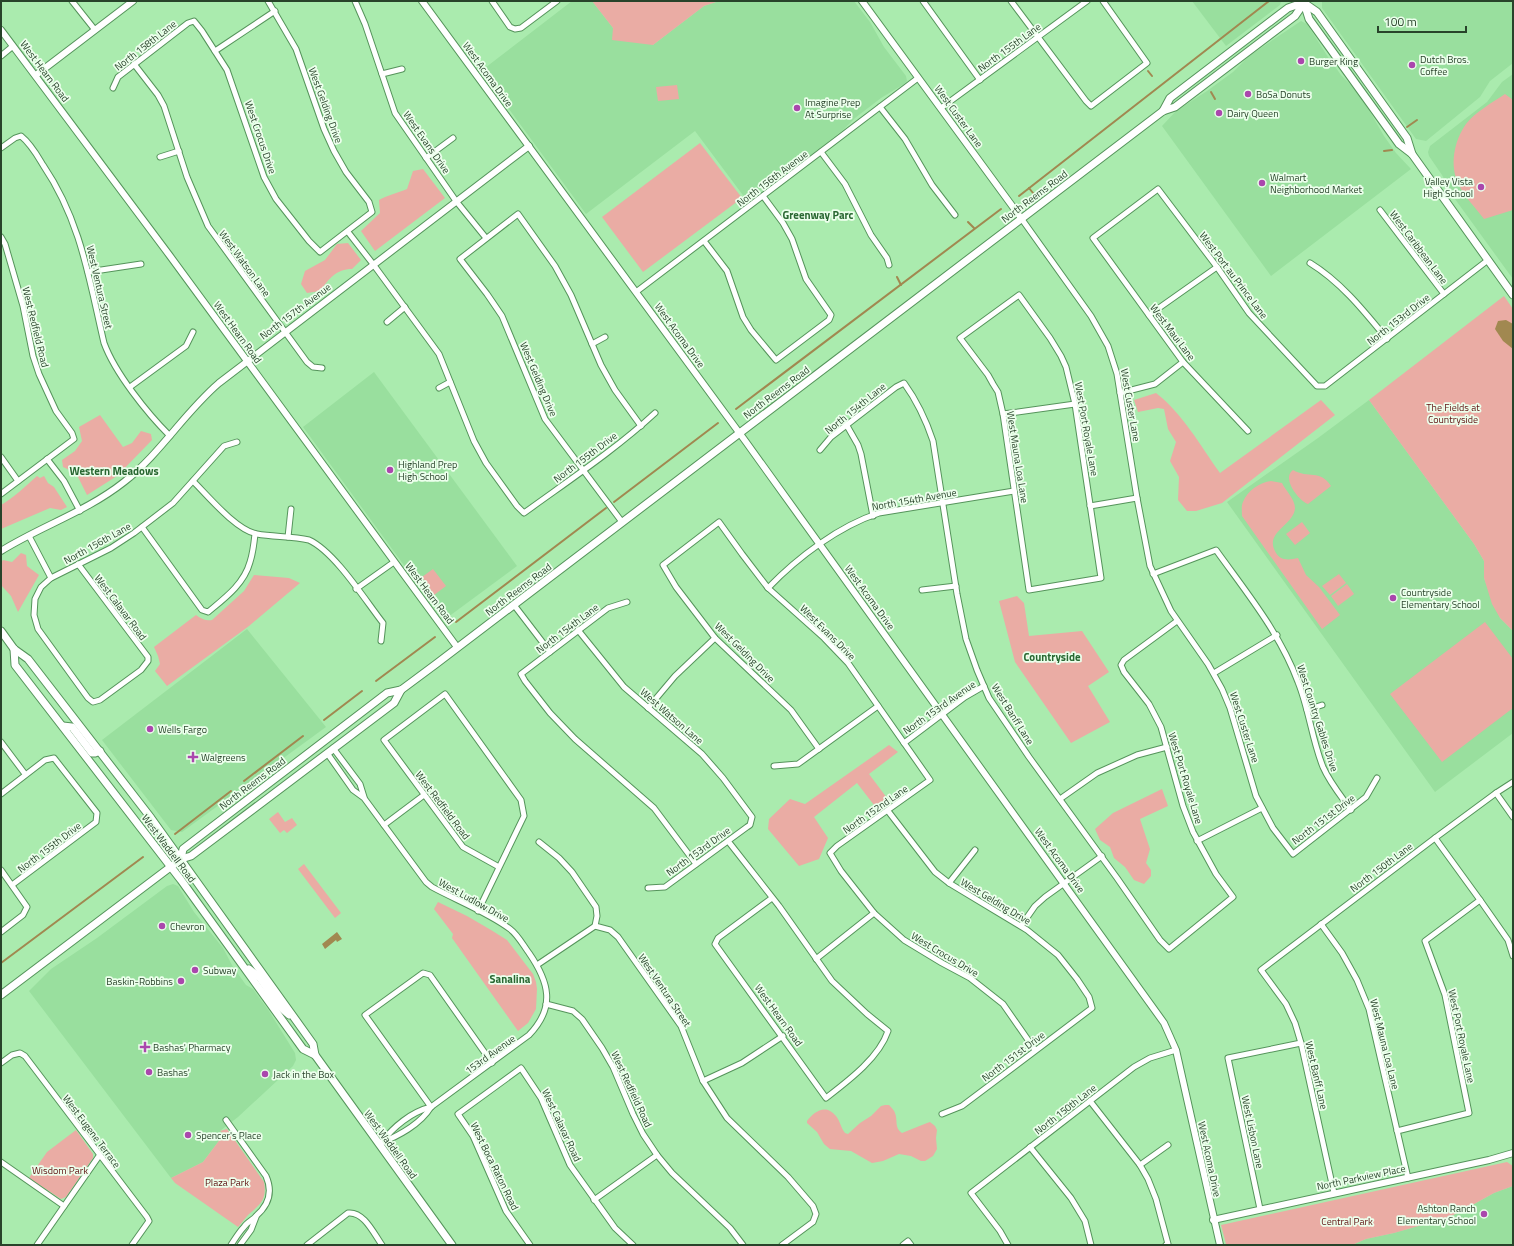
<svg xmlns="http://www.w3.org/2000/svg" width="1514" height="1246" font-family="'Titillium Web',sans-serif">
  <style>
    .built { fill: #99df9e }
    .green { fill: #eaaca4 }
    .water { fill: #a18850 }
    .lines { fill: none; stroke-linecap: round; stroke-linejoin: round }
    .stream { stroke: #a18850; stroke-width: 2 }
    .minor-casing { stroke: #55945b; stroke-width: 7 }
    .tertiary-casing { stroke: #55945b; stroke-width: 8 }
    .secondary-casing { stroke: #55945b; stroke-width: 9 }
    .minor { stroke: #fff; stroke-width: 5 }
    .tertiary { stroke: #fff; stroke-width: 6 }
    .secondary { stroke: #fff; stroke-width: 7 }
    .poi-dot { fill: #aa47ad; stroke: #ecffec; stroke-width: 1.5 }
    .labels { text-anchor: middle; stroke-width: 3.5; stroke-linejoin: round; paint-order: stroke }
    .street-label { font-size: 10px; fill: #28432a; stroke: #ecffec }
    .poi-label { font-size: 10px; fill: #28432a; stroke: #ecffec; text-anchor: start }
    .park-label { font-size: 10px; fill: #5d0f0f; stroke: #ecffec }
    .neighbourhood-label { font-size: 11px; font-weight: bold; fill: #286731; stroke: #ecffec }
  </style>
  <rect width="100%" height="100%" fill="#aaebae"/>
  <g class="built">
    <polygon points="572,1 592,1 613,28 653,45 704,6 719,1 854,1 870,22 884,47 906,76 907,81 904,84 881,98 855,118 843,130 807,158 784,171 763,187 754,198 748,202 695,131 586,214 481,71"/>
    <polygon points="1192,1 1281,1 1280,5 1226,46"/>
    <polygon points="1322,1 1513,1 1513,63 1490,81 1480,97 1426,141 1416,139 1322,8"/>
    <polygon points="1301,21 1307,24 1328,57 1341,75 1355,89 1369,110 1384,136 1396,153 1411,169 1271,276 1162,126 1176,111 1207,91 1233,72 1249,56"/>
    <polygon points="1513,74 1513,279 1455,199 1442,175 1429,156 1428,152 1430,146 1487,102 1502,82"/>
    <polygon points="374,372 517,566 444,620 303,427"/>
    <polygon points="1369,400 1474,544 1484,561 1484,578 1500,618 1513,631 1513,733 1435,792 1227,502 1318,438"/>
    <polygon points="247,629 326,727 182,832 171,830 102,740"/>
    <polygon points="173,884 178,886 194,912 223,948 233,967 246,985 253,989 269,1011 295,1053 296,1060 293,1066 238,1117 220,1131 224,1134 203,1162 171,1178 29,991 51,969 97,938 167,886"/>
    <polygon points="1513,1186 1513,1245 1352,1245 1366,1239 1394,1233 1443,1219 1458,1213 1494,1193"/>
  </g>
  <g class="green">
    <polygon points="592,1 719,1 704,6 653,45 612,40 613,28"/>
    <polygon points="677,85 679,99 658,101 656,87"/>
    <path d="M1505 94 1513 100V210L1484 219C1476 208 1465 198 1459 185 1449 166 1454 141 1466 124 1474 113 1493 102 1505 94Z"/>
    <polygon points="700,143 742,198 643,272 602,217"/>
    <path d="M423 169 445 198 375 251 361 231 380 213 379 200C388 195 397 193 407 189L413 171Z"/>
    <path d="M348 243 361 260 352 269C336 269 329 279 320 291L307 293 301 284 305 271 325 260 337 244Z"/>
    <polygon points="1504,296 1513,309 1513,631 1500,618 1492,604 1484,578 1484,561 1474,544 1369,400"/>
    <path d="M1156 393C1183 414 1200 445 1220 473L1321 400 1335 415 1222 503 1196 511H1187L1178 500 1179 477 1170 461 1176 442 1168 429 1164 409 1158 408 1138 412 1134 400Z"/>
    <polygon points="100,415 123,447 132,443 141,431 151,434 152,440 117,476 87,495 76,473 63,467 62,460 75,451 82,441 79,427"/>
    <path d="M1293 470C1308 479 1320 469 1331 486L1308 504C1299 501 1281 478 1293 470Z"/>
    <path d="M37 476 40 478 44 476 48 483 54 487 67 507 61 510 50 508 1 529V505C13 498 26 486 37 476Z"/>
    <path d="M1271 481 1282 483C1285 490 1295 499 1295 508 1294 526 1263 532 1276 553 1281 561 1289 560 1298 558L1306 575 1319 587 1340 615 1322 629 1242 516C1242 511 1241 506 1243 502 1247 491 1260 482 1271 481Z"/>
    <polygon points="1302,522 1310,533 1295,545 1286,534"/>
    <polygon points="21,553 26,555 27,566 39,575 18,612 11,596 1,585 1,563 3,560 12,562"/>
    <polygon points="433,569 446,586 434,595 422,577"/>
    <polygon points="1339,574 1346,583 1330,595 1322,586"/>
    <path d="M254 575 289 578 300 583 249 626 167 686 155 671 160 664 158 656 154 647 196 615C201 619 206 621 212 620L244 591Z"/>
    <polygon points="1347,584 1354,594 1338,606 1331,596"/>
    <polygon points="1017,596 1024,603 1029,636 1082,631 1109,672 1088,686 1110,722 1071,743 1015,662 999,601"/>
    <polygon points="1485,622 1513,659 1513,708 1442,762 1390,694"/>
    <polygon points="889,745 898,752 869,774 887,798 882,805 874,805 857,783 814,817 828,838 819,859 799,866 768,829 769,819 790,799 805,804"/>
    <polygon points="1162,789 1168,806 1140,819 1150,849 1146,863 1151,870 1151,876 1144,884 1134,880 1125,867 1114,858 1110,847 1100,840 1095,829 1113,813"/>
    <polygon points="278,812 285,822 292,818 297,825 287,833 284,830 280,833 269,819"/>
    <polygon points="304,864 341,913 335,918 298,869"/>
    <polygon points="438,902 467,916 491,930 507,940 533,974 536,982 537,989 536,1009 528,1023 518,1031 452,938 453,934 434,909"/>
    <path d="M885 1105H889C891 1107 894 1110 895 1113 898 1120 894 1128 902 1133L927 1123 930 1122 935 1126 937 1130 936 1138 937 1149 933 1156 925 1161H921L911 1156 899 1154 883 1161 872 1163 851 1151 830 1149 824 1144 817 1132 807 1123V1121C814 1112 825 1103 836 1116 840 1121 841 1128 845 1133L848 1134 860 1123 871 1116 881 1106Z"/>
    <path d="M227 1129 264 1182C267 1199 261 1204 249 1214 245 1218 242 1223 238 1227L175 1183 171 1178 203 1162 224 1134 220 1131Z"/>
    <polygon points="76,1130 93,1154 93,1158 66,1197 61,1199 29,1178 47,1152"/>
    <polygon points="1507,1162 1513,1166 1513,1186 1494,1193 1458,1213 1443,1219 1394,1233 1366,1239 1352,1245 1226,1244 1221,1225"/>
  </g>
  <g class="water">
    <polygon points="1506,320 1513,324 1513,349 1503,341 1495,329 1498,321"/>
    <polygon points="337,932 342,939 337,942 336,940 325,949 322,944"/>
  </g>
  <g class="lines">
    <g class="stream">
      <polyline points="1148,71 1152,76"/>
      <polyline points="1211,92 1215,99"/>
      <polyline points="1407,127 1417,120"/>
      <polyline points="1384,151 1392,150"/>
      <polyline points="1029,188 1033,193"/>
      <polyline points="1019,196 1269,1"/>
      <polyline points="968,222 974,228"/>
      <polyline points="897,277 901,285"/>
      <polyline points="736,409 1001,209"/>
      <polyline points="614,502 718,423"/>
      <polyline points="456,622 606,508"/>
      <polyline points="376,681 435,637"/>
      <polyline points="324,720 362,691"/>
      <polyline points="244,781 303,736"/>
      <polyline points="175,834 231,791"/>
      <polyline points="1,963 143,857"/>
    </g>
    <g class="minor-casing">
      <g id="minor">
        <polyline points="72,1 95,30"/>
        <polyline points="355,1 365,24 395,113 456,201 486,238"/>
        <polyline points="492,1 510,27 515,29 521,28 557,1"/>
        <polyline points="923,1 980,80"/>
        <polyline points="1011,1 1086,101 1091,106 1147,63 1103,1"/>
        <polyline points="215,51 275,11"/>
        <polyline points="1,56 13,46"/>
        <polyline points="134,64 158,95 164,106 187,177 208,226 307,362 313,367 322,368"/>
        <polyline points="382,74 402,69"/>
        <polyline points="113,88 118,77 188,23 194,21 202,31 227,70 264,177 276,199 309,241 320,252 372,212 369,202 346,172 334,151 324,129 296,49 268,1"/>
        <polyline points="880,107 905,139 932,185 955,215"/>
        <polyline points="941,108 1087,1"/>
        <path d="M1 148 15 138 21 136C31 144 37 155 43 165 81 221 89 279 104 343 115 373 147 413 170 436"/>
        <polyline points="821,152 845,184 871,235 887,258 889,265"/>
        <polyline points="160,157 179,151"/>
        <polyline points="426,158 453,138"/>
        <polyline points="1380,210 1444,294"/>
        <polyline points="1021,218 1091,316 1108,346 1117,374 1137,498 1150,566 1171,611 1208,664 1222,689 1230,708 1256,796 1273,828 1293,854 1366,797 1377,778"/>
        <path d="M348 232 373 264 439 354 474 441 486 463 517 506 524 513C568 481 615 450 655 413"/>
        <polyline points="1,237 5,244 23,306 33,356 39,374 56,411 72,433 74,439 1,494"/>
        <polyline points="704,241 727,271 743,317 751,330 776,360 829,320 831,315 806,279 792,239 783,223 763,196"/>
        <path d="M1310 263C1341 282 1364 311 1387 339"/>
        <polyline points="88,272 141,264"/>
        <polyline points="636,292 918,78"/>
        <polygon points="1019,295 1050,338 1061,356 1066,367 1075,404 1101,578 1029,590 1003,414 998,392 993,384 988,375 960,338"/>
        <polyline points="1149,315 1217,267"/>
        <polyline points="387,322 405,307"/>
        <polyline points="592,344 605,337"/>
        <polyline points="130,387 186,346 193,332"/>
        <polyline points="439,388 450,382"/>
        <polyline points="1120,393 1155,384 1183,362"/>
        <polyline points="1003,414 1075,404"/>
        <polyline points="846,424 858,445 861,454 873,516"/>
        <polyline points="1248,431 1183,362 1093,238 1158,189 1217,267 1249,313 1317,386 1325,386 1488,260"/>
        <path d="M820 450 831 437 896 387 904 383C917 401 926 420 933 441L957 594 966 639 977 670 989 698 1029 757 1117 878 1160 940 1169 949 1233 897 1216 874 1193 832 1183 806 1161 727 1149 704 1124 672 1121 665 1124 660 1177 621"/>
        <polyline points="1,457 18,481"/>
        <polyline points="47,459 64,481 80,511"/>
        <path d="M193 481C208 496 236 530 257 534 274 537 292 536 309 540 335 552 365 600 383 623L381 641"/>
        <polyline points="1090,506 1137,498"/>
        <polyline points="622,522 545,419 502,316 487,294 460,259 518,214 555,266 571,295 601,365 615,390 641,426"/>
        <path d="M142 527 202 610 208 612C225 598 244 584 250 562 253 553 254 543 255 534"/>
        <polyline points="29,536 51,578"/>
        <polyline points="288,537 291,509"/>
        <polyline points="78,564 148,657 148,661 141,670 100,700 93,702 88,698 38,629 34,615 35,599 41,587 51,578 111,548 134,533 173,503 224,446 237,442"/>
        <path d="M1153 574 1216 550C1246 592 1280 633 1298 682 1309 709 1312 740 1323 767 1330 783 1341 796 1351 810"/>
        <path d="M768 588C798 557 839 526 879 513L1014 491"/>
        <polyline points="356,589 394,562"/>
        <polyline points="922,590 956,586"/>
        <polyline points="627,602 608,608 521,674 525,681 550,713 575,739 654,808 696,864"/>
        <polyline points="514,605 550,652"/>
        <polyline points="578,630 624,687 702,754 723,778 752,817 750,825 747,827 665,887 648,888"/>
        <polyline points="1214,673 1277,635"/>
        <polyline points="648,708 675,676 715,638"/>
        <polyline points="1307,710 1322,705"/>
        <polyline points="1,742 25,774"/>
        <polyline points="904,743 965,697 984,686"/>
        <polyline points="333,748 360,784 364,797"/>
        <polyline points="819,749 791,710 715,638 676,587 663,565 719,522 742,554 768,588 824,638 848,663 930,780 837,846 830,853 841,871 874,913 904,940 942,963 970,978 1003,1004 1035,1050"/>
        <path d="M327 753 353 790 364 798 426 882 432 887C456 900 489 913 510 929 518 935 523 945 529 953 549 982 556 1007 529 1035L431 1107C420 1125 398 1136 379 1144"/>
        <polyline points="774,766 798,764 878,706"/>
        <polyline points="1496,793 1513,817"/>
        <polyline points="1,794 45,760 54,758 97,813 96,822 12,885"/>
        <polyline points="1060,799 1097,773 1137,755 1167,747"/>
        <polyline points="888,811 935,872 949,883 1027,930 1058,955 1077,979 1089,997 1092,1008 962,1106 942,1114"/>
        <polyline points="384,825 424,795"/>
        <polyline points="1435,838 1480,900 1508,940 1513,956"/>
        <path d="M728 841 779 906 832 981 867 1014 888 1031C879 1058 848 1081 826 1098L715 944 718 938 772 898"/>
        <polyline points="1197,841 1262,808"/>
        <polyline points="539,842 559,858 572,872 596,907 597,916 595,926 610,930 618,937 681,1026 703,1081 727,1118 788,1177 813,1206 816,1214 813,1222 782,1245"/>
        <polyline points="1,870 27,907 23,915 1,932"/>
        <polyline points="949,883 975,850"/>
        <polyline points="478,911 524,816 521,800 445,694 384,740 463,847 499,867"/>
        <polyline points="1321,924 1342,953 1357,980 1369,1009 1408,1178"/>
        <polyline points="1021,926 1035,906 1045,897 1102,856"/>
        <polyline points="816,959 874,913"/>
        <polyline points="537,965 595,926"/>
        <polyline points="546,1004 573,1011 582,1019 602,1048 613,1067 633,1114 643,1134 657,1155 672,1173 730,1228 743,1245"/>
        <polyline points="1,1063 12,1055 20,1053 25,1056 147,1217 149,1221 132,1245"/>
        <polyline points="703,1081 742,1063 783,1036"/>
        <polyline points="1090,1101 1140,1165 1148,1179 1156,1199 1168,1244 1166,1245"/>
        <polyline points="431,1107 365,1015 423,973 430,975 492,1063"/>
        <path d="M226 1120 266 1176C273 1192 269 1205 256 1216 253 1220 247 1222 244 1227 239 1232 235 1239 231 1245"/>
        <polyline points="1397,1131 1469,1113 1445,995 1425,941 1480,900"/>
        <path d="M381 1143C393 1127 411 1112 431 1107"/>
        <polyline points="1030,1147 1071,1198 1085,1221 1091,1245"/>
        <polyline points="1,1162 64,1206"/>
        <polyline points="1140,1165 1168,1145"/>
        <polyline points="1334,1193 1301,1043 1295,1023 1286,1004 1261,970 1435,838 1496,793 1513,782"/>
        <polyline points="594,1200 657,1155"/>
        <polyline points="1260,1209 1228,1058 1301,1043"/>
        <polyline points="37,1245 99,1156"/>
        <polyline points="240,1245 251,1230 256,1217"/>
        <path d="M307 1245 348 1213C364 1211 374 1234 382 1245"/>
        <polyline points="530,1245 506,1211 473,1136 458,1114 521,1068 541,1098 570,1165 615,1228 633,1245"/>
        <polyline points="903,1245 908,1241 911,1245"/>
        <polyline points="1008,1245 1000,1231 971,1193 1134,1067 1150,1058 1176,1050"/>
      </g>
    </g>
    <g class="tertiary-casing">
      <g id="tertiary">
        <polyline points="422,1 746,442 1164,1023 1176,1050 1220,1245"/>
        <polyline points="862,1 1021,218"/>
        <polyline points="1,30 170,256 457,647"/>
        <polyline points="36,75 133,1"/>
        <path d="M1 551C41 526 86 512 124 482 160 454 184 413 219 383L529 146"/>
        <polyline points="1213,1220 1489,1160 1513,1153"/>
      </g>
    </g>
    <g class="secondary-casing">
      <g id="secondary">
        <polyline points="1304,3 1309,19 1399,144 1412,154 1513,295"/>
        <polyline points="1304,3 1317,12 1407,138 1412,154"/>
        <polyline points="1163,111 1170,98 1288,8 1305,2"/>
        <polyline points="1,631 14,649 28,659 151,818 313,1044 315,1055 452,1245"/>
        <polyline points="14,649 15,665 181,880 303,1049 315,1055"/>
        <polyline points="63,726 72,727 92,753 95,753 100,751"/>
        <polyline points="181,859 183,849 387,693 401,690 436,664 1163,111 1175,107 1295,16 1304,3"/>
        <polyline points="249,969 260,978 279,1006 289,1015"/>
        <polyline points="1,995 181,859 191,856 394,703 401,690"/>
      </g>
    </g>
    <use href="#minor" class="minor"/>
    <use href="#tertiary" class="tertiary"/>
    <use href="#secondary" class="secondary"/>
  </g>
  <g class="poi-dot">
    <circle cx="1301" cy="61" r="4"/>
    <circle cx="1412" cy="65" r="4"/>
    <circle cx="1248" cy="94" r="4"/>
    <circle cx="797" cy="108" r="4"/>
    <circle cx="1219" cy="113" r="4"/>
    <circle cx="1262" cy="183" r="4"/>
    <circle cx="1481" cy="187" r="4"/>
    <circle cx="390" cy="470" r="4"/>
    <circle cx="1393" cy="598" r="4"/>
    <circle cx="150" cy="729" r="4"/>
    <path d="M191 751h4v4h4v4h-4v4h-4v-4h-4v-4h4z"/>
    <circle cx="162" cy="926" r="4"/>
    <circle cx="195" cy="970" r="4"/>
    <circle cx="181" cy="981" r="4"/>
    <path d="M143 1041h4v4h4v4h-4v4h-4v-4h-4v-4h4z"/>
    <circle cx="149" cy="1072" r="4"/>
    <circle cx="265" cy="1074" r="4"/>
    <circle cx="188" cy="1135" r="4"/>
    <circle cx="1484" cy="1214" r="4"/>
  </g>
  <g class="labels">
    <g class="street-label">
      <text transform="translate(145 45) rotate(-38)" y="4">North 158th Lane</text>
      <text transform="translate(1009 47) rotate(-36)" y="4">North 155th Lane</text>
      <text transform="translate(45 71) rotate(53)" y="4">West Hearn Road</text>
      <text transform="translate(488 74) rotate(54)" y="4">West Acoma Drive</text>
      <text transform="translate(326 105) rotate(70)" y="4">West Gelding Drive</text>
      <text transform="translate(959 116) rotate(54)" y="4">West Custer Lane</text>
      <text transform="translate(261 137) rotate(71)" y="4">West Crocus Drive</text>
      <text transform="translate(427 142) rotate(55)" y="4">West Evans Drive</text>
      <text transform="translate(772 178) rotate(-37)" y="4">North 156th Avenue</text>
      <text transform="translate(1034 196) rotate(-37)" y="4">North Reems Road</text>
      <text transform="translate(1419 247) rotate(53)" y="4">West Caribbean Lane</text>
      <text transform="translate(245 263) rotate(54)" y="4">West Watson Lane</text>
      <text transform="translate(1234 275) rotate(53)" y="4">West Port au Prince Lane</text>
      <text transform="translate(100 287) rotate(77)" y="4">West Ventura Street</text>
      <text transform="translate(295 311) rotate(-37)" y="4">North 157th Avenue</text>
      <text transform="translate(1398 319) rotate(-38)" y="4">North 153rd Drive</text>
      <text transform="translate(36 327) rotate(76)" y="4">West Redfield Road</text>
      <text transform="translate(238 332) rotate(54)" y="4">West Hearn Road</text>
      <text transform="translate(1173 332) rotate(53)" y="4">West Maui Lane</text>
      <text transform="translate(680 335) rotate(54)" y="4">West Acoma Drive</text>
      <text transform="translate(539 379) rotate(67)" y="4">West Gelding Drive</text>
      <text transform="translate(776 392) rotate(-37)" y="4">North Reems Road</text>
      <text transform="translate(1131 405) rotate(80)" y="4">West Custer Lane</text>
      <text transform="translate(855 408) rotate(-39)" y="4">North 154th Lane</text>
      <text transform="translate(1087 429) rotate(80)" y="4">West Port Royale Lane</text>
      <text transform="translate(585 457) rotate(-37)" y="4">North 155th Drive</text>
      <text transform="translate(1018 457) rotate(81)" y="4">West Mauna Loa Lane</text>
      <text transform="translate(914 499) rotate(-10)" y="4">North 154th Avenue</text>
      <text transform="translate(97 543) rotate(-29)" y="4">North 156th Lane</text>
      <text transform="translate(518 589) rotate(-37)" y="4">North Reems Road</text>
      <text transform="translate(430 593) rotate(53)" y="4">West Hearn Road</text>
      <text transform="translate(870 597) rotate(54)" y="4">West Acoma Drive</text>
      <text transform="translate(121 607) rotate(53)" y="4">West Calavar Road</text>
      <text transform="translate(567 628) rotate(-37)" y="4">North 154th Lane</text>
      <text transform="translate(828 632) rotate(45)" y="4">West Evans Drive</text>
      <text transform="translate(745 652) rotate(45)" y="4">West Gelding Drive</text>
      <text transform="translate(939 707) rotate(-35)" y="4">North 153rd Avenue</text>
      <text transform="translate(1013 714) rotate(58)" y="4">West Banff Lane</text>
      <text transform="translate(672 716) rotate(41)" y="4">West Watson Lane</text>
      <text transform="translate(1318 718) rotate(72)" y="4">West Country Gables Drive</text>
      <text transform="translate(1245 727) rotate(72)" y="4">West Custer Lane</text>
      <text transform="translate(1186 778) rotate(73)" y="4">West Port Royale Lane</text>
      <text transform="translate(252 783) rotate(-37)" y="4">North Reems Road</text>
      <text transform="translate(443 805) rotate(53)" y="4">West Redfield Road</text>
      <text transform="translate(875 809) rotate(-35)" y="4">North 152nd Lane</text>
      <text transform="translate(1323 819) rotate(-37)" y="4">North 151st Drive</text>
      <text transform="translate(49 847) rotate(-37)" y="4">North 155th Drive</text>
      <text transform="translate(169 848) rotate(53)" y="4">West Waddell Road</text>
      <text transform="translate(698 851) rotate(-36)" y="4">North 153rd Drive</text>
      <text transform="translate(1060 860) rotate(54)" y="4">West Acoma Drive</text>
      <text transform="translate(1381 867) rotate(-37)" y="4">North 150th Lane</text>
      <text transform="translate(474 900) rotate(29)" y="4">West Ludlow Drive</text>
      <text transform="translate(996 901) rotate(31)" y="4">West Gelding Drive</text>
      <text transform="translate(945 954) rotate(31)" y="4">West Crocus Drive</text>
      <text transform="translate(665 990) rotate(56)" y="4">West Ventura Street</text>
      <text transform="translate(779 1015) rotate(54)" y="4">West Hearn Road</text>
      <text transform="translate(1462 1036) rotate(78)" y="4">West Port Royale Lane</text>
      <text transform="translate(1385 1044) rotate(76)" y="4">West Mauna Loa Lane</text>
      <text transform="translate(490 1054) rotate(-36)" y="4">153rd Avenue</text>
      <text transform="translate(1013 1056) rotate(-37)" y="4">North 151st Drive</text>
      <text transform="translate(1317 1075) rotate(77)" y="4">West Banff Lane</text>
      <text transform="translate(632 1089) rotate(65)" y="4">West Redfield Road</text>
      <text transform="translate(1065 1109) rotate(-38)" y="4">North 150th Lane</text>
      <text transform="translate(562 1125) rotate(65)" y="4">West Calavar Road</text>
      <text transform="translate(92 1131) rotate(53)" y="4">West Eugene Terrace</text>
      <text transform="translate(1253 1132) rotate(78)" y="4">West Lisbon Lane</text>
      <text transform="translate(391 1144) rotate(54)" y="4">West Waddell Road</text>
      <text transform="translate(1210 1159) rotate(78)" y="4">West Acoma Drive</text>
      <text transform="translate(495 1166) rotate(64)" y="4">West Boca Raton Road</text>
      <text transform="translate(1361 1177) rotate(-12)" y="4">North Parkview Place</text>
    </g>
    <g class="poi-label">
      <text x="1420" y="63">Dutch Bros.<tspan x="1420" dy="12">Coffee</tspan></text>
      <text x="1309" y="65">Burger King</text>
      <text x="1256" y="98">BoSa Donuts</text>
      <text x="805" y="106">Imagine Prep<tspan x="805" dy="12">At Surprise</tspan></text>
      <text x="1227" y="117">Dairy Queen</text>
      <text x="1270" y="181">Walmart<tspan x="1270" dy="12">Neighborhood Market</tspan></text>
      <text x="1473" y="185" text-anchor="end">Valley Vista<tspan x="1473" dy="12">High School</tspan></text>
      <text x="398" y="468">Highland Prep<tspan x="398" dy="12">High School</tspan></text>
      <text x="1401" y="596">Countryside<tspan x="1401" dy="12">Elementary School</tspan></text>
      <text x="158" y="733">Wells Fargo</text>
      <text x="201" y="761">Walgreens</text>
      <text x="170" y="930">Chevron</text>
      <text x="203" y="974">Subway</text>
      <text x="173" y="985" text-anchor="end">Baskin-Robbins</text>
      <text x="153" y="1051">Bashas' Pharmacy</text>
      <text x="157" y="1076">Bashas'</text>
      <text x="273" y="1078">Jack in the Box</text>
      <text x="196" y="1139">Spencer's Place</text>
      <text x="1476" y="1212" text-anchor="end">Ashton Ranch<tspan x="1476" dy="12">Elementary School</tspan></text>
    </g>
    <g class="park-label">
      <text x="1453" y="411">The Fields at<tspan x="1453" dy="12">Countryside</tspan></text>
      <text x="60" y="1174">Wisdom Park</text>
      <text x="227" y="1186">Plaza Park</text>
      <text x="1347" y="1225">Central Park</text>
    </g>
    <g class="neighbourhood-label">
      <text x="818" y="219">Greenway Parc</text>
      <text x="114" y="475">Western Meadows</text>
      <text x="1052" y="661">Countryside</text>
      <text x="510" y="983">Sanalina</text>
    </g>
  </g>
  <rect width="1514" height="1246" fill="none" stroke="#28432a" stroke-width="4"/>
  <path d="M1378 26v6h88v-6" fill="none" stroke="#28432a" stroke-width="2"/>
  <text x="1384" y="26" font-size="12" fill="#28432a" stroke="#ecffec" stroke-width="3" paint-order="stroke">100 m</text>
</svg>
